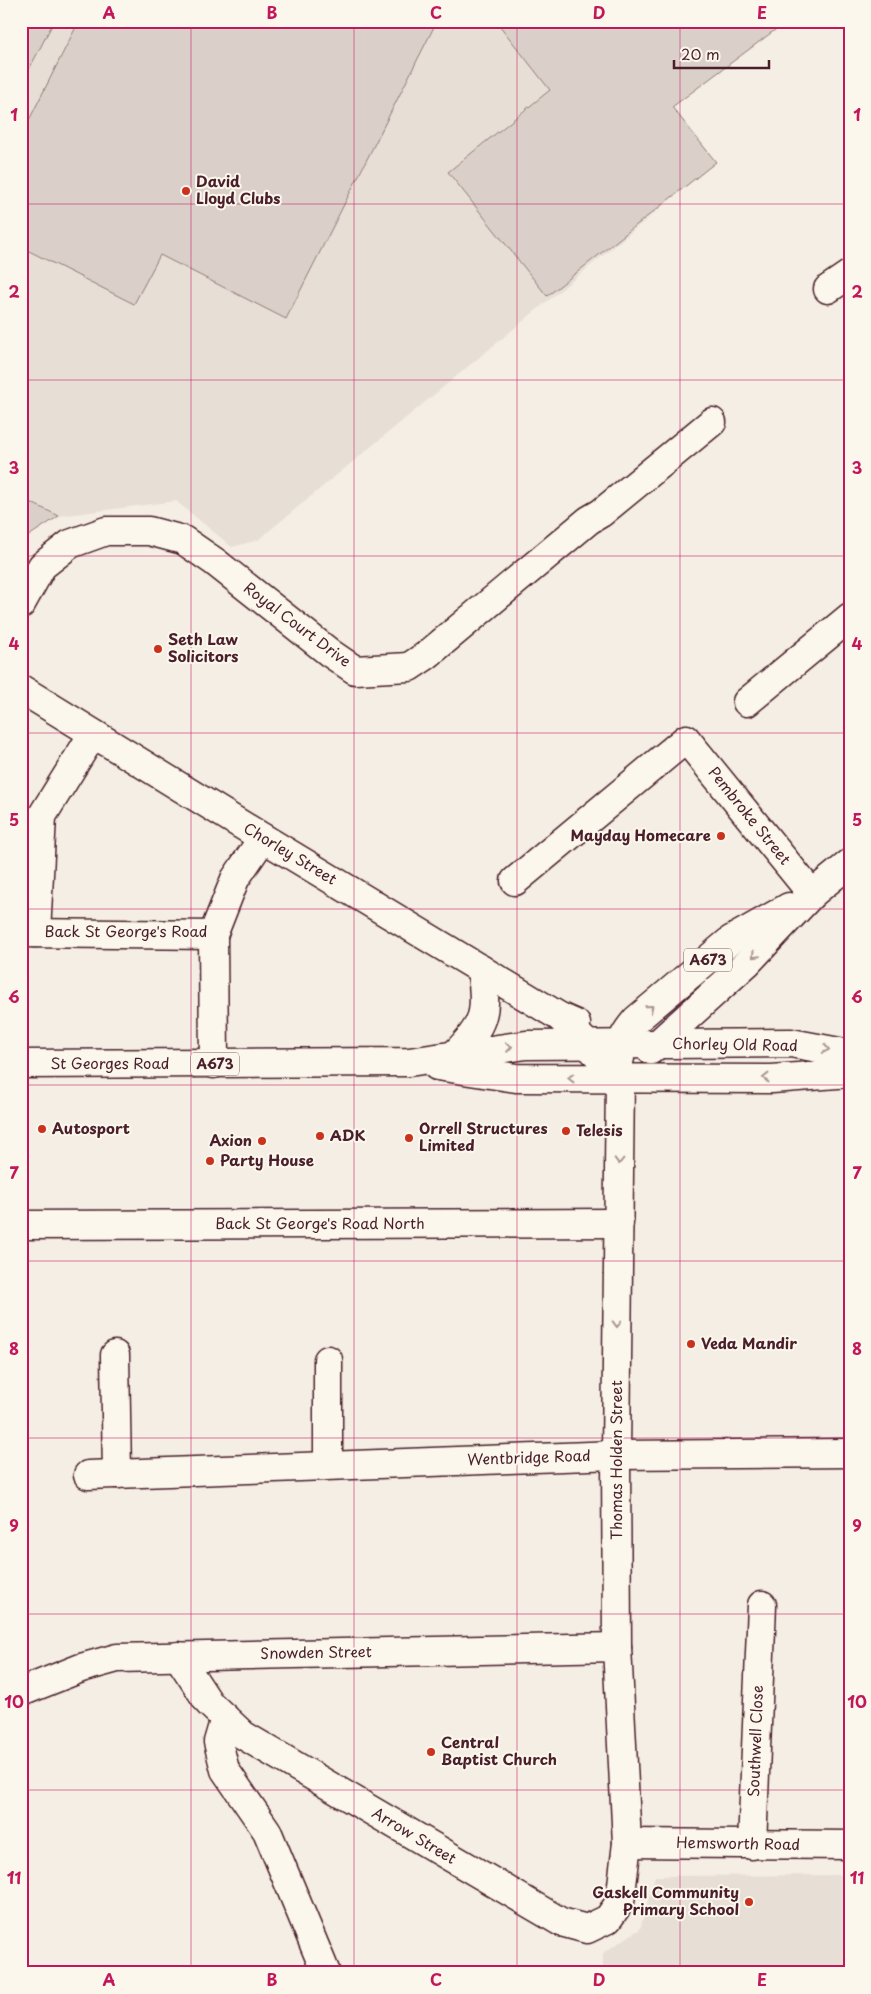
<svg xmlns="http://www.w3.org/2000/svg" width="871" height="1994" font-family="'Playpen Sans',sans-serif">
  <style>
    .built { fill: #e7dfd6 }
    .green { fill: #dbd0c9; stroke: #92787a }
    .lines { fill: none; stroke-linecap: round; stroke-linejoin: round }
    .minor-casing { stroke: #4a1f2b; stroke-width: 31 }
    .major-casing { stroke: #4a1f2b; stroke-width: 31 }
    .minor { stroke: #fbf7ec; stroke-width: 28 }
    .major { stroke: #fbf7ec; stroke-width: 28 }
    .oneway { stroke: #ab9695 }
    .grid { fill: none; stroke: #c2185b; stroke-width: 1; stroke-opacity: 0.55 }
    .poi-dot { fill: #c8321e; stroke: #fbf7ec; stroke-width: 2 }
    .labels { text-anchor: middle; stroke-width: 4; stroke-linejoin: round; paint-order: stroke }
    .shield { fill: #fbf7ec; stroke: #7f6065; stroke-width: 1 }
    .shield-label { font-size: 14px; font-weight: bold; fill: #4a1f2b }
    .poi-label { font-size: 15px; font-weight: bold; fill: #4a1f2b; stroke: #fbf7ec; text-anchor: start }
    .street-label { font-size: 15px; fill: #4a1f2b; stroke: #fbf7ec }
    .neatline { fill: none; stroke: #c2185b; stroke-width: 2 }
    .grid-label { font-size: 16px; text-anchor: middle; font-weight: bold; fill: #c2185b }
  </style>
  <rect width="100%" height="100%" fill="#f4eee4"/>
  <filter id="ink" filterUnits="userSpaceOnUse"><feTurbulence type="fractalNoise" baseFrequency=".02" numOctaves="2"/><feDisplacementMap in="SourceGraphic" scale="10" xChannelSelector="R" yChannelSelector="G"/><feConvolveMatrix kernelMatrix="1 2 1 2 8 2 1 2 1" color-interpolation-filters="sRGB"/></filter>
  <g filter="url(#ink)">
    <g class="built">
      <polygon points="54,21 631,21 614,35 716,162 258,540 232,547 176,501 59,516 21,498 21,85"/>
      <polygon points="850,1875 850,1973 603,1973 603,1953 640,1929 655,1876"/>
    </g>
    <g class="green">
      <polygon points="21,21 54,21 21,85"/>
      <polygon points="79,21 437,21 286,319 160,255 134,304 21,247 21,136"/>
      <polygon points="496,21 787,21 672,107 716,162 547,296 448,172 550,90"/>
      <polygon points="21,498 59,516 27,537 21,546"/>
    </g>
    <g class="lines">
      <g class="minor-casing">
        <g id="minor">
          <polyline points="828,289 850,274"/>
          <polyline points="21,604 42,566 70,544 106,531 149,531 183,540 215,562 330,653 355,670 409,667 427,655 589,520 601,513 712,422"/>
          <polyline points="21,689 263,838 560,1017 576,1024"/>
          <polyline points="747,702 850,617"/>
          <polyline points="515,881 686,739 812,894"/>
          <polyline points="21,933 213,935 235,879 263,838"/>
          <polyline points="36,933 42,816 93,734"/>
          <polyline points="213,935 214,1064"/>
          <path d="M454 1055C485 1025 488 1012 481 969"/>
          <polyline points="21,1225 619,1223"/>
          <polyline points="115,1355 117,1474"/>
          <polyline points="328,1465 328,1360"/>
          <polyline points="88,1475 616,1455 850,1453"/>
          <polyline points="178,1656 209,1703 243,1735 561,1922 587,1929 608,1919 620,1902 627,1843 617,1647 616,1455 620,1077 560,1017"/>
          <polyline points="21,1692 81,1668 117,1658 617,1647"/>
          <polyline points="225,1718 218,1742 225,1770 267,1831 326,1973"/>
          <polyline points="627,1843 850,1845"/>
          <polyline points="752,1845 762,1605"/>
        </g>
      </g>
      <g class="major-casing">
        <g id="major">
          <polyline points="651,1050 747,963 812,894 850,863"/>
          <path d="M620 1058C620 1041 625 1033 636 1020L731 940 789 907"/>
          <polyline points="21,1064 409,1062 526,1045 791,1043 850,1054"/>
          <polyline points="437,1066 516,1078 772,1079 850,1073"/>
        </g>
      </g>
      <use href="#minor" class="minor"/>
      <use href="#major" class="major"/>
    </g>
    <defs><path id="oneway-chevron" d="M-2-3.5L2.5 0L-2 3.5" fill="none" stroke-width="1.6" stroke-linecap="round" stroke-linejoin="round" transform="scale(1.25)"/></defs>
    <g class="oneway">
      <use href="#oneway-chevron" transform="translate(755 955) rotate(133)"/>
      <use href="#oneway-chevron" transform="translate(650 1008) rotate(-40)"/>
      <use href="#oneway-chevron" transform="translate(509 1047) rotate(-8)"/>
      <use href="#oneway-chevron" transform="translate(826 1049) rotate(11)"/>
      <use href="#oneway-chevron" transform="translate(571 1078) rotate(180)"/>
      <use href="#oneway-chevron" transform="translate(766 1078) rotate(180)"/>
      <use href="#oneway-chevron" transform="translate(619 1161) rotate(91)"/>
      <use href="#oneway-chevron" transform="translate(617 1324) rotate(91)"/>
    </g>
  </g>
  <path class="grid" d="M191 21V1973M354 21V1973M517 21V1973M680 21V1973M21 204H850M21 380H850M21 556H850M21 733H850M21 909H850M21 1085H850M21 1261H850M21 1438H850M21 1614H850M21 1790H850"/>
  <g class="poi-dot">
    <circle cx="186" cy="191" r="5"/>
    <circle cx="158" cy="649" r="5"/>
    <circle cx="721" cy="836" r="5"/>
    <circle cx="42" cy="1129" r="5"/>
    <circle cx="566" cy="1131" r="5"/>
    <circle cx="320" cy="1136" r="5"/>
    <circle cx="409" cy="1138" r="5"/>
    <circle cx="262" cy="1141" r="5"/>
    <circle cx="210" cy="1161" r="5"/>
    <circle cx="691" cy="1344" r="5"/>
    <circle cx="431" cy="1752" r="5"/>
    <circle cx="749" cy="1902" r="5"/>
  </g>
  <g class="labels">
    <g class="shield">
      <rect x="684" y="948.5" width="48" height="23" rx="4"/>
      <rect x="191" y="1052.5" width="48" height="23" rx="4"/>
    </g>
    <g class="shield-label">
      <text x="708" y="965">A673</text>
      <text x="215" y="1069">A673</text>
    </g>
    <g class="poi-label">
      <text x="196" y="187">David<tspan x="196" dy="17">Lloyd Clubs</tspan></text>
      <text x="168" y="645">Seth Law<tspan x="168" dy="17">Solicitors</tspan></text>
      <text x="711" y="841" text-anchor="end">Mayday Homecare</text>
      <text x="52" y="1134">Autosport</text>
      <text x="419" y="1134">Orrell Structures<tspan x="419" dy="17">Limited</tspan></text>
      <text x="576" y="1136">Telesis</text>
      <text x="330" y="1141">ADK</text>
      <text x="252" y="1146" text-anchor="end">Axion</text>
      <text x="220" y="1166">Party House</text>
      <text x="701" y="1349">Veda Mandir</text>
      <text x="441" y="1748">Central<tspan x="441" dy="17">Baptist Church</tspan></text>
      <text x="739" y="1898" text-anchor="end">Gaskell Community<tspan x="739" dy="17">Primary School</tspan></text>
    </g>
    <g class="street-label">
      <text transform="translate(297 625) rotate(37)" y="5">Royal Court Drive</text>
      <text transform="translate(749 816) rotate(51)" y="5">Pembroke Street</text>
      <text transform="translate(290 854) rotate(31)" y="5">Chorley Street</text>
      <text x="126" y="937">Back St George's Road</text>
      <text transform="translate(735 1045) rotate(1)" y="5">Chorley Old Road</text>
      <text x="110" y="1069">St Georges Road</text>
      <text x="320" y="1229">Back St George's Road North</text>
      <text transform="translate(529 1458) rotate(-2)" y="5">Wentbridge Road</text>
      <text transform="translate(617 1460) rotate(-90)" y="5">Thomas Holden Street</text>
      <text transform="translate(316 1653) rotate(-1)" y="5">Snowden Street</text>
      <text transform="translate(756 1741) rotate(-88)" y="5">Southwell Close</text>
      <text transform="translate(414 1836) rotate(31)" y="5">Arrow Street</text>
      <text transform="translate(738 1844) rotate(1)" y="5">Hemsworth Road</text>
    </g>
  </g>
  <rect width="871" height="1994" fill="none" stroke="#fbf7ec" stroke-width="55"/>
  <path d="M674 60v8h95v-8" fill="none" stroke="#4a1f2b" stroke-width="2.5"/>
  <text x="681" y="60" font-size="15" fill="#4a1f2b" stroke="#fbf7ec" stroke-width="4" paint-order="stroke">20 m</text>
  <rect x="28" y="28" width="816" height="1938" class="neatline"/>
  <g class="grid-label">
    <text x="109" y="19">A</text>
    <text x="272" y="19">B</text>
    <text x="436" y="19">C</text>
    <text x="599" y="19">D</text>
    <text x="762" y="19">E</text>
    <text x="14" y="121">1</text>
    <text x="857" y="121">1</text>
    <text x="14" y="298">2</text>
    <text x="857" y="298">2</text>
    <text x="14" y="474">3</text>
    <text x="857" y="474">3</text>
    <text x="14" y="650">4</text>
    <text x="857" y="650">4</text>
    <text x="14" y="826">5</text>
    <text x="857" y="826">5</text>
    <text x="14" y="1003">6</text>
    <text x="857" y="1003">6</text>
    <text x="14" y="1179">7</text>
    <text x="857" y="1179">7</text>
    <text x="14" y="1355">8</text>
    <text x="857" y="1355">8</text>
    <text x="14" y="1532">9</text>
    <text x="857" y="1532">9</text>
    <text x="14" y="1708">10</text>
    <text x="857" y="1708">10</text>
    <text x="14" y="1884">11</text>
    <text x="857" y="1884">11</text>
    <text x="109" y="1986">A</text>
    <text x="272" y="1986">B</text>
    <text x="436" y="1986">C</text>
    <text x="599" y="1986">D</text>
    <text x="762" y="1986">E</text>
  </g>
</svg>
